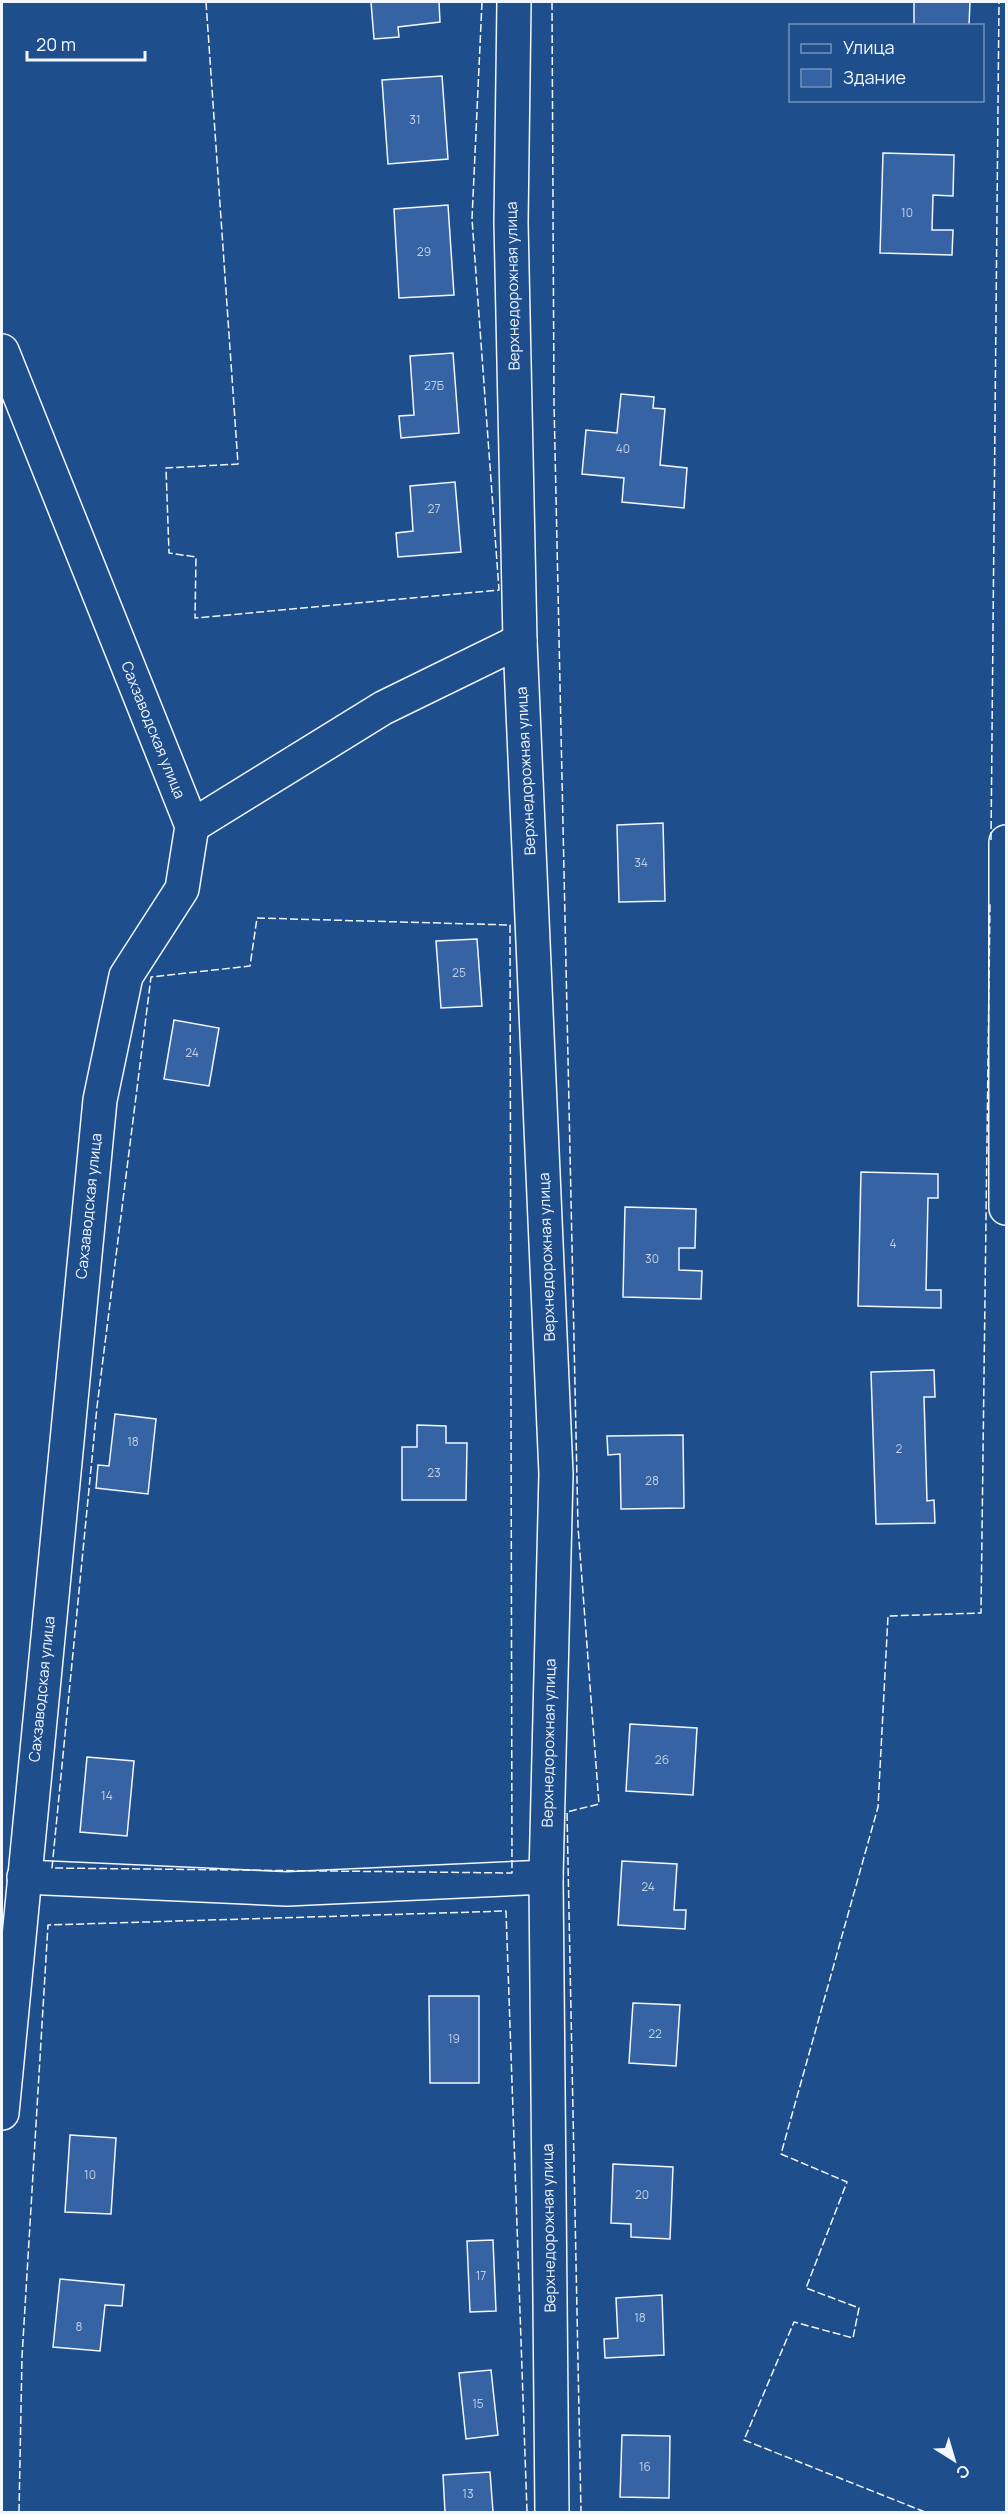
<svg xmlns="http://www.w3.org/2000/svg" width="1008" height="2514" font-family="Manrope,sans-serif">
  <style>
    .building { fill: #3563a3; stroke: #f2f6ff; stroke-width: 1.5 }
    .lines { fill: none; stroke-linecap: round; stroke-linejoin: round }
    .minor-casing { stroke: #f2f6ff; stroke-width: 36 }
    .minor { stroke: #1f4e8c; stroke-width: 33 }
    .fence { stroke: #f2f6ff; stroke-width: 1.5; stroke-dasharray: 8 3; stroke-linecap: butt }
    .labels { text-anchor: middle; stroke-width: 4.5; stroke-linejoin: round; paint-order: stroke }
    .number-label { font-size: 12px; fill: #c3d1e8 }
    .street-label { font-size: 15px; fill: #f2f6ff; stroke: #1f4e8c }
  </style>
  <rect width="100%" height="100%" fill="#1f4e8c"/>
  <g class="building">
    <polygon points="371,2 439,2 440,22 398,27 399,37 374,39"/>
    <polygon points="914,2 970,2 969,25 914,25"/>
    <polygon points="442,76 448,159 388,164 382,80"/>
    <polygon points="883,153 954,155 953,196 933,195 932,230 953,230 952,255 880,253"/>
    <polygon points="448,205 454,295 399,298 394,209"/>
    <polygon points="453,353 459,433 401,438 399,416 414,415 410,356"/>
    <polygon points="621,394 654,397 653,408 665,409 660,465 687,468 684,508 622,502 624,478 582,474 586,430 617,433"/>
    <polygon points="455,482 461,552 398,557 396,533 413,531 410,486"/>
    <polygon points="663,823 665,901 619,902 617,825"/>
    <polygon points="477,939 482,1006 441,1008 436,941"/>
    <polygon points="174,1020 219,1028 209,1086 164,1079"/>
    <polygon points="861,1172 938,1174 938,1198 928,1198 926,1290 941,1290 941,1308 858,1306"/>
    <polygon points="625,1207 696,1209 695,1248 679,1248 679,1270 702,1271 701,1299 623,1297"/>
    <polygon points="934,1370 935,1397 924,1397 927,1501 934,1500 935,1523 876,1524 871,1372"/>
    <polygon points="115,1414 156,1419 148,1494 96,1488 98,1465 109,1466"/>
    <polygon points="417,1425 446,1426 446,1443 467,1443 466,1500 402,1500 402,1447 417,1447"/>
    <polygon points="683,1435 684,1508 621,1509 620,1454 608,1455 607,1436"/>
    <polygon points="630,1724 697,1728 693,1795 626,1791"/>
    <polygon points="87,1757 134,1761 127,1836 80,1832"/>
    <polygon points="622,1861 677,1864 674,1910 686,1910 685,1929 618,1925"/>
    <polygon points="429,1996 479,1996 479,2083 430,2083"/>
    <polygon points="633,2003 680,2005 676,2066 629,2063"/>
    <polygon points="70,2135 116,2138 111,2214 65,2212"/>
    <polygon points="613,2164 673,2167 670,2239 631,2237 631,2224 611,2223"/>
    <polygon points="493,2240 496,2311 470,2312 467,2241"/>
    <polygon points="60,2279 124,2285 122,2306 105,2305 100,2351 53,2347"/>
    <polygon points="662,2295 664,2355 605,2358 604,2339 618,2338 616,2298"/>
    <polygon points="491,2370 498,2435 466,2439 459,2373"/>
    <polygon points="622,2435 670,2436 669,2498 620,2497"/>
    <polygon points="490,2472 493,2512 445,2512 443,2475"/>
  </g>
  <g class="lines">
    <g class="minor-casing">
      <g id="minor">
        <polyline points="514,2 511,222 520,641 556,1474 546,1877 552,2512"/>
        <polyline points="2,351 192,826 182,889 126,976 100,1100 2,2113"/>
        <polyline points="192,826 383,708 520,641"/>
        <polyline points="1006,842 1006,1208"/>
        <polyline points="24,1877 287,1889 546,1877"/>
      </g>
    </g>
    <use href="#minor" class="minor"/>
    <g class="fence">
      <polyline points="206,2 238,464 166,468 169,553 196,557 195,618 499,590 472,219 482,2"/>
      <polyline points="552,2 554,403 578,1527 599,1804 567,1812 581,2512"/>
      <polyline points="991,840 999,2"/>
      <polygon points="257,918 510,925 512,1873 52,1868 97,1407 151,977 250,966"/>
      <polyline points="19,2512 22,2357 48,1925 506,1911 527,2512"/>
      <polyline points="925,2512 744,2440 794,2322 853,2338 859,2308 806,2288 847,2182 781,2154 878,1807 888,1616 981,1613 990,903"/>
    </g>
  </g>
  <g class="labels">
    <g class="number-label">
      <text x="415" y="124">31</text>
      <text x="907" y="217">10</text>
      <text x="424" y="256">29</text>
      <text x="434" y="390">27Б</text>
      <text x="623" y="453">40</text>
      <text x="434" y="513">27</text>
      <text x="641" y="867">34</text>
      <text x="459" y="977">25</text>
      <text x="192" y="1057">24</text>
      <text x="893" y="1248">4</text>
      <text x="652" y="1263">30</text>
      <text x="133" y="1446">18</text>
      <text x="899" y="1453">2</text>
      <text x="434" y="1477">23</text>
      <text x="652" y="1485">28</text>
      <text x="662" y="1764">26</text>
      <text x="107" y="1800">14</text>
      <text x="648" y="1891">24</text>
      <text x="655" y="2038">22</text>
      <text x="454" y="2043">19</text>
      <text x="90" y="2179">10</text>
      <text x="642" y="2199">20</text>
      <text x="481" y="2280">17</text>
      <text x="640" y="2322">18</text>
      <text x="79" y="2331">8</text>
      <text x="478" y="2408">15</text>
      <text x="645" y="2471">16</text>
      <text x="468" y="2498">13</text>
    </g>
    <g class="street-label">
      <text transform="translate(513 286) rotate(-91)" y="5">Верхнедорожная улица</text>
      <text transform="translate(153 730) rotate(68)" y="5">Сахзаводская улица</text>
      <text transform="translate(526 771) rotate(-93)" y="5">Верхнедорожная улица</text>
      <text transform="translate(89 1206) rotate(-84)" y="5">Сахзаводская улица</text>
      <text transform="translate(547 1257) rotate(-92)" y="5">Верхнедорожная улица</text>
      <text transform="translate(42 1689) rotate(-84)" y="5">Сахзаводская улица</text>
      <text transform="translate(549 1743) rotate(-89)" y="5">Верхнедорожная улица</text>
      <text transform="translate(549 2228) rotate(-91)" y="5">Верхнедорожная улица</text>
    </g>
  </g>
  <rect width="1008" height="2514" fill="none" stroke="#f2f6ff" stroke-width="6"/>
  <rect x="789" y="24" width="195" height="78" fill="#1f4e8c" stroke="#7391ba" stroke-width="1.5"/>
  <rect x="801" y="44" width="30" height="9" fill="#1f4e8c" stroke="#7391ba" stroke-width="1.5"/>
  <text x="843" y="54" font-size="18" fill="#f2f6ff">Улица</text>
  <rect x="801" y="69" width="30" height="18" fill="#3563a3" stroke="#7391ba" stroke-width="1.5"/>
  <text x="843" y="84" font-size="18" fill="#f2f6ff">Здание</text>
  <g transform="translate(954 2460) rotate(143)" stroke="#1f4e8c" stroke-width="4.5" paint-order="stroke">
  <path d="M0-4.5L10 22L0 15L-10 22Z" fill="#f2f6ff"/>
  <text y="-9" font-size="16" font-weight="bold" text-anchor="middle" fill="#f2f6ff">С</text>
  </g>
  <path d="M27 51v9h118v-9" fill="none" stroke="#f2f6ff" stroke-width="3"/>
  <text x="36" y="51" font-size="18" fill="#f2f6ff" stroke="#1f4e8c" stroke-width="4.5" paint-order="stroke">20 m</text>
</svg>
